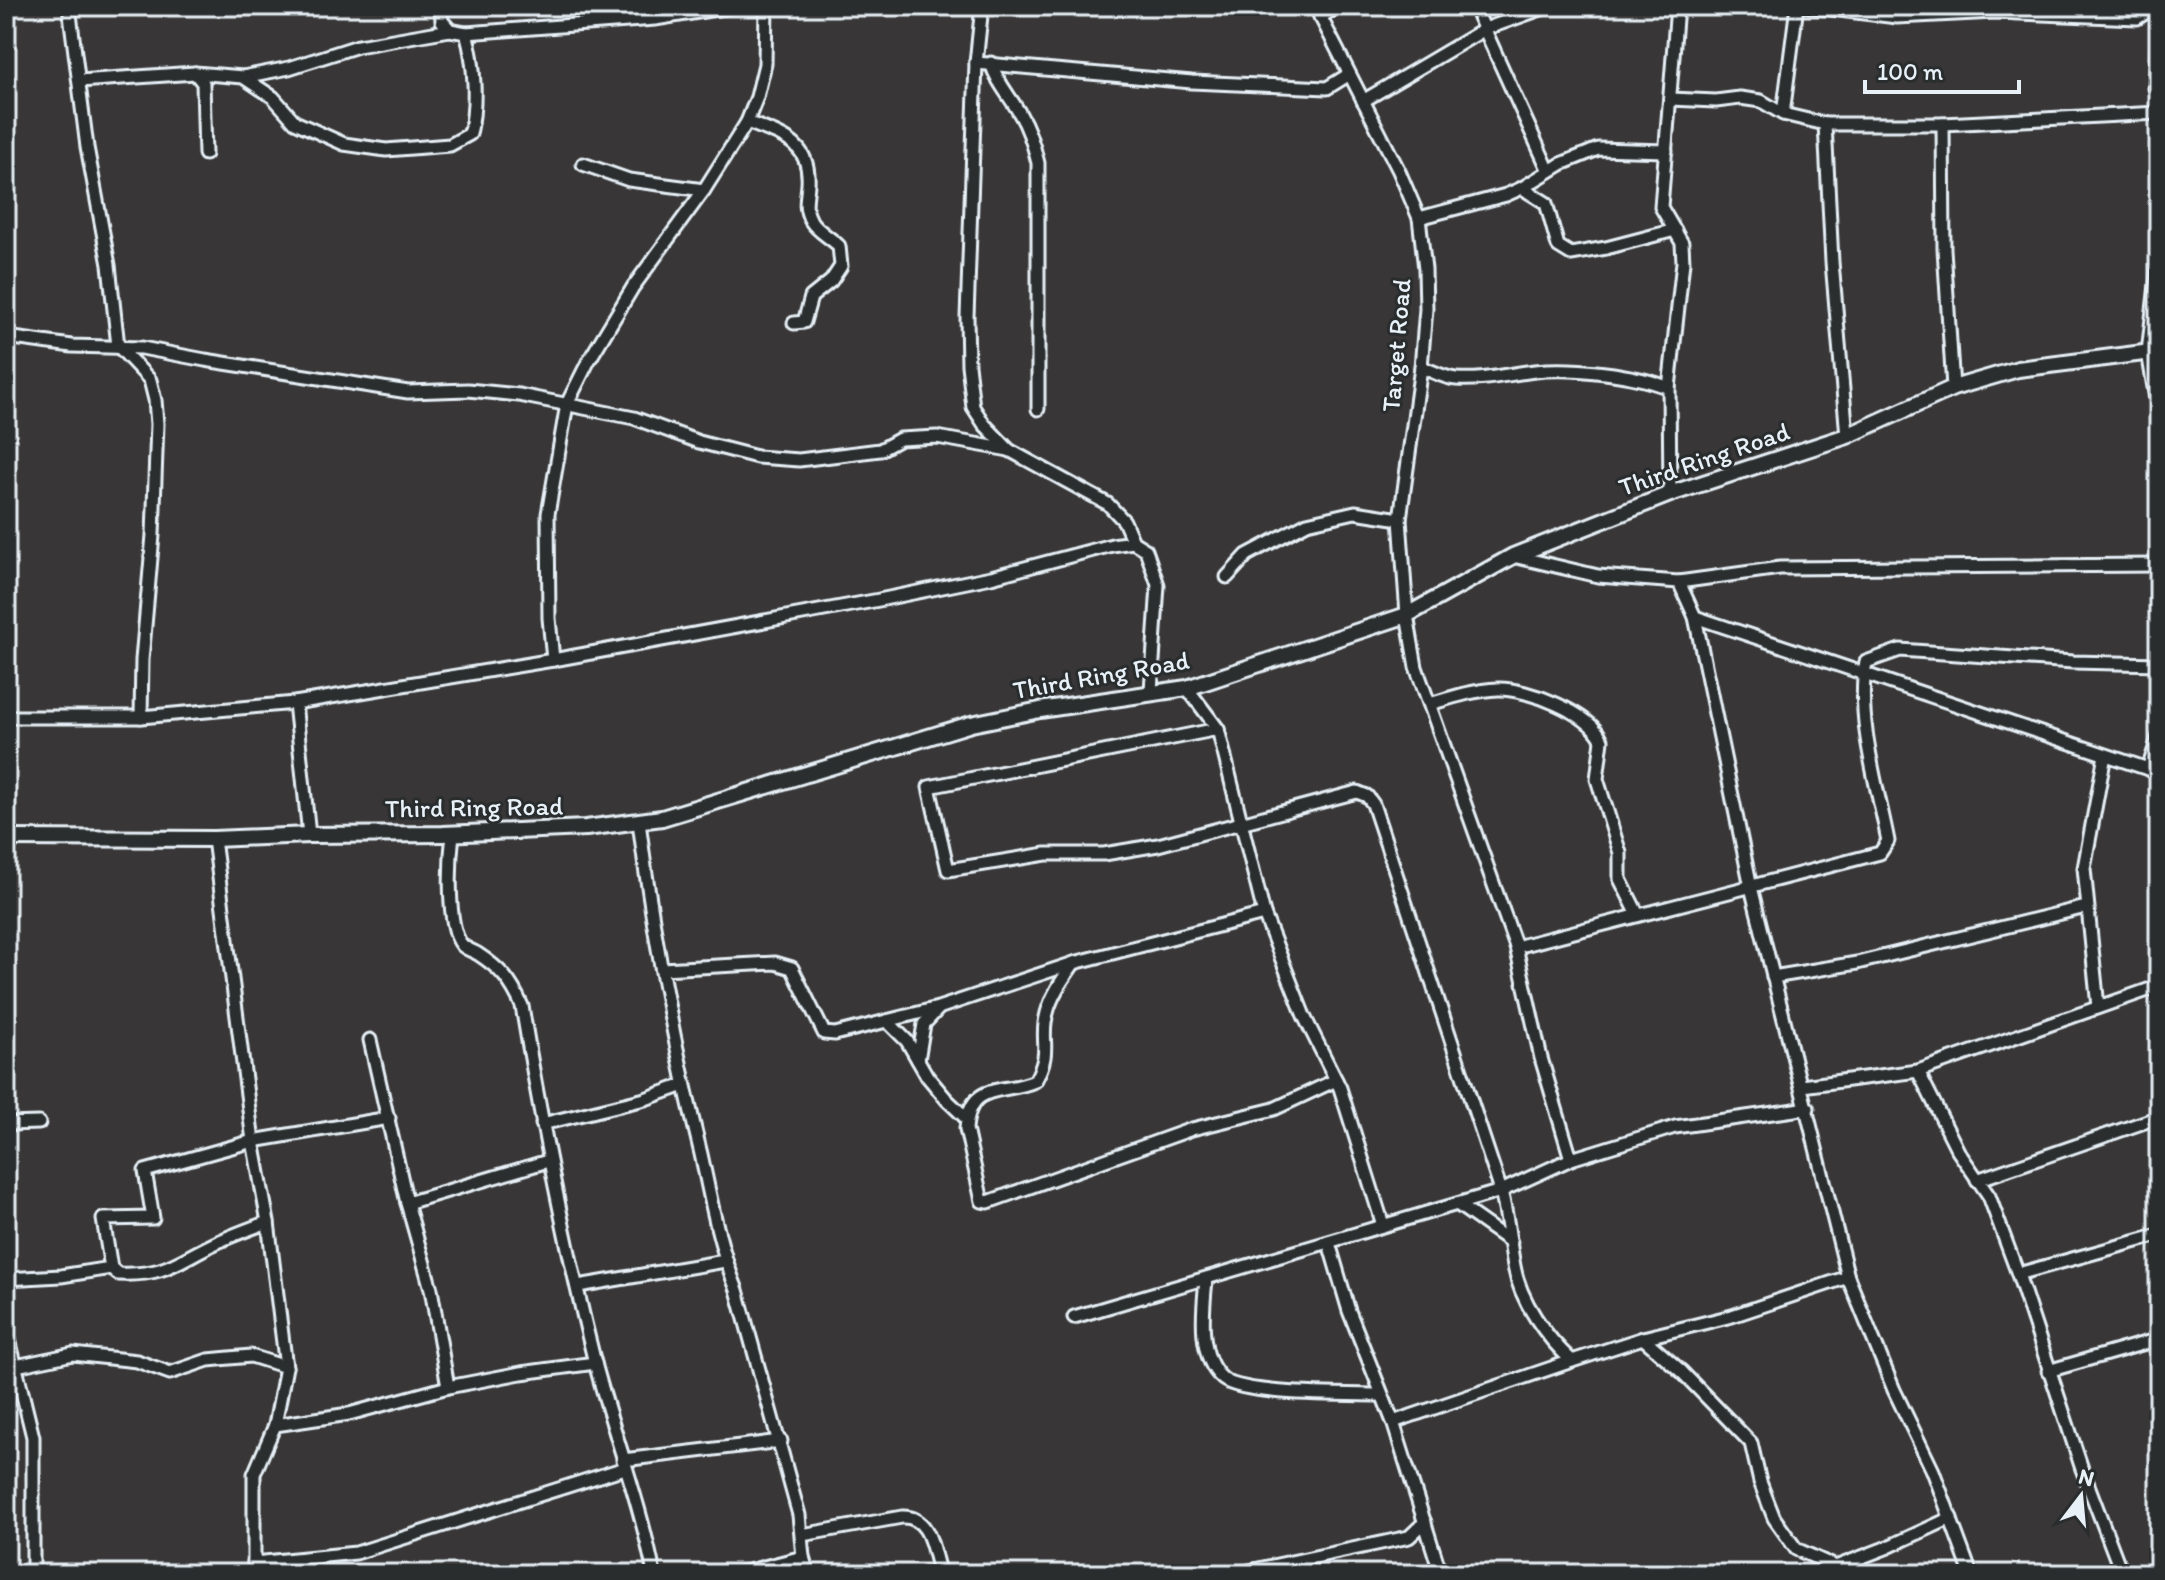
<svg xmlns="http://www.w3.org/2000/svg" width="2165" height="1580" font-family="Itim,sans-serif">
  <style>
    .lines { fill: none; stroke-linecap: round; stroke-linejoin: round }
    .minor-casing { stroke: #e8f1f8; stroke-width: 17 }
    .tertiary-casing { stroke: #e8f1f8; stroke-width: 20 }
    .minor { stroke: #2a2d2e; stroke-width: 11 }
    .tertiary { stroke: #2a2d2e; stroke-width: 14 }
    .labels { text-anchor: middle; stroke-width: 6; stroke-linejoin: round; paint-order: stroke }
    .street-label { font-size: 26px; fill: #e8f1f8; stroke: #2a2d2e }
  </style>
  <rect width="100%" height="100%" fill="#383636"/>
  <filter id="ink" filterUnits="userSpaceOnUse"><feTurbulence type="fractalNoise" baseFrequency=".0125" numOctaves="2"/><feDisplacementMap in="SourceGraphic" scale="16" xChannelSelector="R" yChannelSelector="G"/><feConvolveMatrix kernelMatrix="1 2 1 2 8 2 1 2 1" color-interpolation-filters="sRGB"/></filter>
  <g filter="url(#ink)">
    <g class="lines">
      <g class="minor-casing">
        <g id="minor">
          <polyline points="69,6 87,147 109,265 118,346 150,380 155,400 157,424 153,535 142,660 141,717"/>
          <polyline points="441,6 442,21 450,30 466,33 655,19 735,6"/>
          <polyline points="982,6 976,63 967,317 968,365 973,407 984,424 1009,450 1108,504 1124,521 1133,542 1146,550 1158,585 1151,691"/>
          <polyline points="1315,6 1399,171 1419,218 1425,269 1426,309 1421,367 1400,519 1407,615 1416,667 1516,947 1541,1058 1571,1159"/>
          <polyline points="1474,6 1549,171"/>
          <polyline points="1806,6 1897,17 1995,12 2137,18 2156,6"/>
          <polyline points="1320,17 1340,6"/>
          <polyline points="2159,20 2155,88 2159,95"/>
          <polyline points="976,63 1192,82 1327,88 1348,75"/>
          <path d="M991 63C997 83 1010 96 1020 114 1029 129 1034 146 1038 163V409"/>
          <polyline points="195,73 203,83 205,154"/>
          <polyline points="243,77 289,68 358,46 450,30"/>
          <path d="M79 81 195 73 243 77 273 97 295 122 344 144 386 150 450 145 470 134C477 104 475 63 466 33"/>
          <polyline points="1670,99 1716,101 1740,98 1761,101 1783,114 1825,124 1943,124 2159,113"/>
          <polyline points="1363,101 1485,29 1549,6"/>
          <polyline points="1783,114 1797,6"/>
          <path d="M747 122C779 135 811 141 808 184 807 199 803 207 811 221 817 231 831 238 839 246L841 266 831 281 811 297 804 322 794 323"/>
          <polyline points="1825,124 1832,262 1847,436"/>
          <polyline points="1943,124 1944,249 1953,388"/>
          <polyline points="583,164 629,180 704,190"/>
          <polyline points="1522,188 1546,203 1558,246 1571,254 1606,248 1675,230"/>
          <polyline points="1419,218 1506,195 1522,188 1561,164 1598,149 1666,151"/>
          <polyline points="2159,260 2148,352 2159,417"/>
          <polyline points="6,337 72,346 142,348 205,360 408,392 468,390 519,395 634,418 699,442 757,457 799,460 880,450 900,439 937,437 1009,450"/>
          <path d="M1421 367C1432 371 1444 378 1456 379 1483 381 1509 374 1535 371 1572 367 1635 374 1669 388"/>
          <polyline points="1670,494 1669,388 1683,262 1682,243 1661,207 1677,6"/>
          <polyline points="1513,556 1598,576 1679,582 1695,617 1751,887 1848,1277 1894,1390 1933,1471 1971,1574"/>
          <polyline points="1227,577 1247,555 1307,523 1355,512 1400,519"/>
          <polyline points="1679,582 1780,568 2159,565"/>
          <polyline points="1695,617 2148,769"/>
          <polyline points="553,660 549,618 548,514 567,404 588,362 633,287 704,190 747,122 757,97 765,64 766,6"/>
          <polyline points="1187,688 1218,729 1264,914 1304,1016 1340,1088 1383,1225"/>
          <polyline points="295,703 309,835"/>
          <path d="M1430 704C1453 697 1474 690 1498 689 1526 688 1591 713 1602 740L1597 779 1620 853V879L1638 915"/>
          <polyline points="6,717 141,717 295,703 553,660 879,600 991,577 1112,545 1133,542"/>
          <path d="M1218 729 929 787 948 870 1046 854H1104L1158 845 1357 792 1367 796 1373 804 1501 1191C1508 1218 1509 1239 1514 1266 1520 1301 1546 1337 1572 1361"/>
          <polyline points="2159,736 2148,769 2159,773"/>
          <path d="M639 822C653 934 674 1045 701 1154 711 1200 719 1246 737 1290L799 1515 803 1557 737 1574"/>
          <path d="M453 833C450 857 446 926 462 945 466 949 473 951 478 954 501 969 511 981 522 1006 542 1126 565 1245 595 1363 614 1434 640 1502 654 1574"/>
          <polyline points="214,839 253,1141 268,1222 286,1367 275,1425 254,1474 254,1574"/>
          <path d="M1516 947 1880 853 1888 841C1877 784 1856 719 1866 662L1900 650 2073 662 2159 664"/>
          <path d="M1074 963C1063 979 1052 994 1047 1013 1039 1041 1053 1049 1035 1081 1003 1095 970 1080 966 1129L982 1201 988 1202 1192 1129 1274 1109 1336 1080"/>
          <polyline points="662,969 775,963 792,968 824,1033 835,1034 938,1008 1074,963 1264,914"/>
          <polyline points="1773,977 1857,963 2086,907"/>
          <polyline points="2098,1007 2084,868 2105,755"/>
          <polyline points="887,1021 907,1041 927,1076 947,1100 967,1119"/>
          <polyline points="370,1040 407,1203 431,1289 448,1387"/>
          <polyline points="918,1060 924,1024 938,1009"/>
          <polyline points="1918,1071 1958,1151 1989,1196 2018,1274 2082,1469 2122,1574"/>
          <polyline points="1802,1086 1918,1071 2159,986"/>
          <polyline points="6,1124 39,1123"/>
          <polyline points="542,1124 645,1099 684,1085"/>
          <polyline points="1977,1180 2159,1117"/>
          <polyline points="407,1203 548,1161"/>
          <polyline points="1457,1204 1511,1242"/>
          <polyline points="1329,1243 1349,1311 1393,1422 1437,1562 1444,1574"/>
          <path d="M111 1268 118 1274C169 1276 177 1260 220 1241 235 1234 252 1228 268 1222"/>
          <polyline points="2018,1274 2159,1235"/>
          <polyline points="6,1279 61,1276 111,1268 103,1219 153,1218 145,1171 253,1141 389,1118"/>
          <path d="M1206 1280C1203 1309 1197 1357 1223 1379 1244 1396 1351 1394 1381 1395"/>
          <polyline points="578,1286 725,1261"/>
          <polyline points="1074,1317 1501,1191 1571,1159 1675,1127 1808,1108"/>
          <polyline points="6,1327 33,1437 33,1574"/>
          <polyline points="1643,1338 1682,1372 1751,1443 1760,1482 1774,1518 1796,1549 1836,1567 1888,1547 1951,1518"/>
          <polyline points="2048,1371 2159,1339"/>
          <polyline points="6,1392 16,1366 73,1354 137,1361 170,1373 208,1360 251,1356 286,1367"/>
          <polyline points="1393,1422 1572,1361 1643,1338 1732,1316 1848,1277"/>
          <polyline points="275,1425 349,1414 448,1387 521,1373 595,1363"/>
          <polyline points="623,1460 781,1441"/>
          <path d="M802 1535 902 1517C932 1516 932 1552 940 1574"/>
          <polyline points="803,1557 808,1574"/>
          <polyline points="254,1563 356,1553 625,1468"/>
          <polyline points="1235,1574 1409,1537 1425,1522"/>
          <polyline points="1811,1574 1836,1567"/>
        </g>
      </g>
      <g class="tertiary-casing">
        <polyline id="tertiary" points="6,838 214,839 309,835 443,834 586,828 662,818 971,724 1040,710 1187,688 1407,615 1513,556 1670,494 1847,436 1953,388 2018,369 2159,351"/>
      </g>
      <use href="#minor" class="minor"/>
      <use href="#tertiary" class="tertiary"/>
    </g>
  </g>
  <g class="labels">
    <g class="street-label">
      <text transform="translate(1396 345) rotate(-85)" y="9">Target Road</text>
      <text transform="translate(1704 459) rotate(-19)" y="9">Third Ring Road</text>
      <text transform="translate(1101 675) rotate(-10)" y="9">Third Ring Road</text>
      <text transform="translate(474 807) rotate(-1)" y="9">Third Ring Road</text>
    </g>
  </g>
  <rect width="2165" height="1580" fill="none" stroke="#2a2d2e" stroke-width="32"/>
  <rect x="16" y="16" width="2133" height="1548" fill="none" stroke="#e8f1f8" stroke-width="3" filter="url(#ink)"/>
  <g transform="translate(2081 1496) rotate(16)" stroke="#2a2d2e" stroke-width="6" paint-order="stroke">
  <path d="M0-6L14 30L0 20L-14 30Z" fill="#e8f1f8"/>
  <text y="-12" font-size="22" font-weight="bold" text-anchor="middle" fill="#e8f1f8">N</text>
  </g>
  <path d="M1865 80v12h154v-12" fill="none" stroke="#e8f1f8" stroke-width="4"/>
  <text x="1877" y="80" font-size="24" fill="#e8f1f8" stroke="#2a2d2e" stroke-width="6" paint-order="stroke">100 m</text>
</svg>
